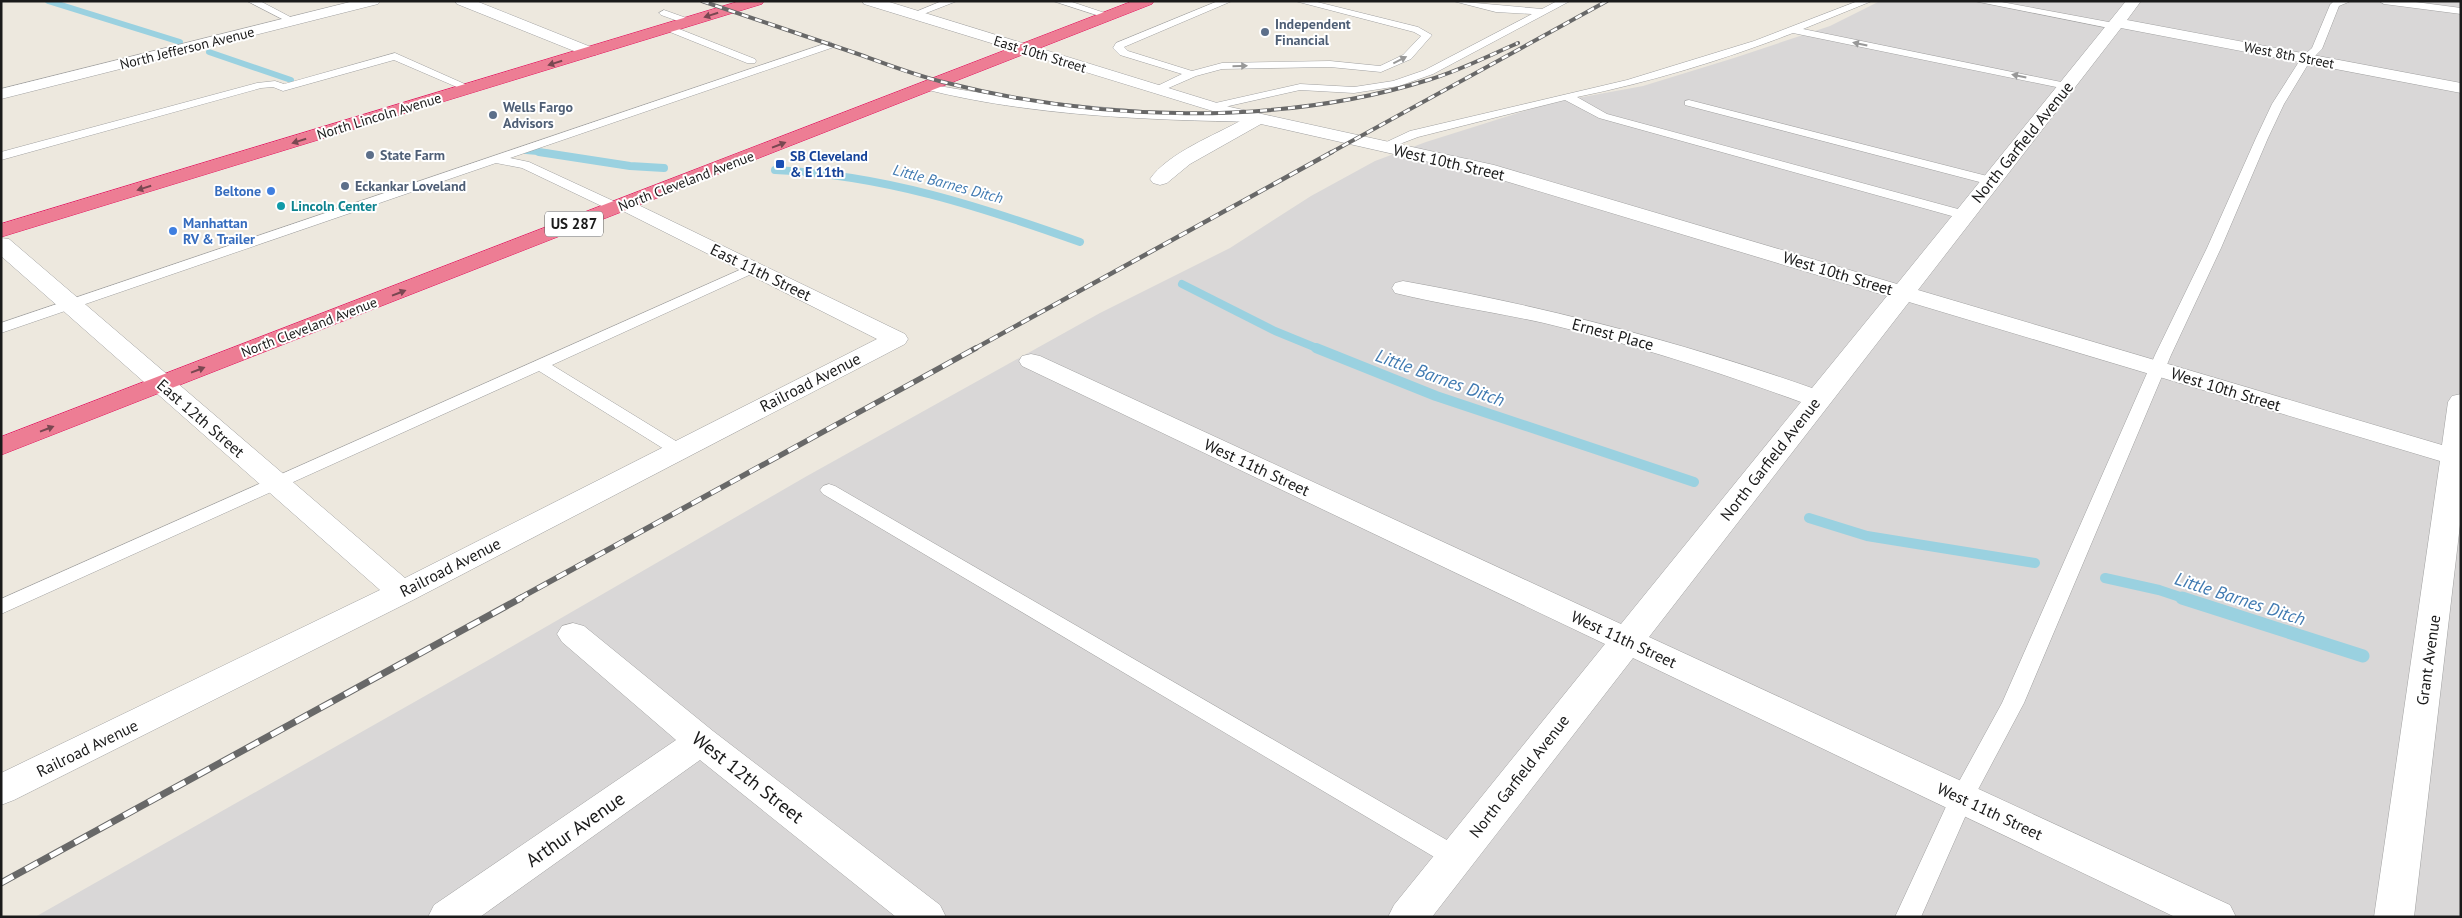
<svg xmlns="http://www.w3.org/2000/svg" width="2462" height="918" font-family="'PT Sans',sans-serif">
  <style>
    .residential { fill: #d9d7d7 }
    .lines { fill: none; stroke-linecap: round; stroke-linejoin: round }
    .stream-far3 { stroke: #9ad1e0; stroke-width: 6 }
    .stream-far2 { stroke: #9ad1e0; stroke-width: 8 }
    .stream-far1 { stroke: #9ad1e0; stroke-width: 10 }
    .stream { stroke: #9ad1e0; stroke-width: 13 }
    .lane-casing { stroke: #a1a1a1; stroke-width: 1 }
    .street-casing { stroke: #a1a1a1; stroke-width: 1 }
    .highway-casing { stroke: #e3145e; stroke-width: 1 }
    .lane { fill: #fff; fill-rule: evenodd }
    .street { fill: #fff; fill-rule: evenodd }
    .highway { fill: #ed7d94; fill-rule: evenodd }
    .rail-far3-casing { stroke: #686868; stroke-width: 4 }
    .rail-far2-casing { stroke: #686868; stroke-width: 4.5 }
    .rail-far1-casing { stroke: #686868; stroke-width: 5.5 }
    .rail-casing { stroke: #686868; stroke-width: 7 }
    .rail-far3 { stroke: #fff; stroke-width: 2.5; stroke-dasharray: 7; stroke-linecap: butt }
    .rail-far2 { stroke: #fff; stroke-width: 3; stroke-dasharray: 9; stroke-linecap: butt }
    .rail-far1 { stroke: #fff; stroke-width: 4; stroke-dasharray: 11; stroke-linecap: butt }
    .rail { stroke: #fff; stroke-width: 5; stroke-dasharray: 14; stroke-linecap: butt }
    .oneway { fill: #794751 }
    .oneway2 { fill: #989898 }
    .service-dot { fill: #5c6f8a; stroke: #fff; stroke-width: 2 }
    .transit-dot { fill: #1a4fb4; stroke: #fff; stroke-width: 2 }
    .shop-dot { fill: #3f7fe0; stroke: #fff; stroke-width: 2 }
    .culture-dot { fill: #0f9aa8; stroke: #fff; stroke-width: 2 }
    .labels { text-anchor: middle; stroke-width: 4; stroke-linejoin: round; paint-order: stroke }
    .far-service-label { font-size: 14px; font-weight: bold; fill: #4e5e75; stroke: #fff; text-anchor: start }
    .far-street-label { font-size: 14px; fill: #1a1a1a; stroke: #fff }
    .far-transit-label { font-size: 14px; font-weight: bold; fill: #164399; stroke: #fff; text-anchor: start }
    .far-shop-label { font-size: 14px; font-weight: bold; fill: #366cbe; stroke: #fff; text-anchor: end }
    .far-culture-label { font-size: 14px; font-weight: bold; fill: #0d838f; stroke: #fff; text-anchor: start }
    .far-water-label { font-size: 15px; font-style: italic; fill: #407ab1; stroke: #fff }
    .shield { fill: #fff; stroke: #5f5f5f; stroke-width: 1 }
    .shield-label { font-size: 15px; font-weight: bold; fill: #1a1a1a }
    .street-label { font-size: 16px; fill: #1a1a1a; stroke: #fff }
    .water-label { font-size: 18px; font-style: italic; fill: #407ab1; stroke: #fff }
    .near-street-label { font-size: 19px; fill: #1a1a1a; stroke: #fff }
  </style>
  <rect width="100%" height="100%" fill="#ede8de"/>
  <polygon class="residential" points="1880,1 2461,1 2461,917 35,917 492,658 807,476 1100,313 1230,248 1311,196 1375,161 1426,142 1550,103 1643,86 1734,58 1830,26"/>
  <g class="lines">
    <g class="stream-far3">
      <polyline points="48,1 180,42"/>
      <polyline points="209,52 291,80"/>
      <polyline points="526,151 550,153"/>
    </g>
    <g class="stream-far2">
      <polyline points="539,152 630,166 664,168"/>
      <path d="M775 170C883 175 979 206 1080 242"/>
      <polyline points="1182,284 1275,331 1319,349"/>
    </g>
    <g class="stream-far1">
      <polyline points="1316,348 1436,396 1694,482"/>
      <polyline points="1809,518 1867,536 2035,563"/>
      <polyline points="2105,578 2159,590 2186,599"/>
    </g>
    <polyline class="stream" points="2182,598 2363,656"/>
    <g class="lane-casing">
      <g id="lane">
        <polygon points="247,1 260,1 298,21 290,23"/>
        <polygon points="942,1 957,1 916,17 908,15"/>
        <polygon points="1053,1 1069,1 1114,16 1109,19"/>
        <polygon points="1218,1 1232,1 1124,47 1128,51 1192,71 1222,63 1330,61 1380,66 1403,55 1421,36 1414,32 1295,1 1313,1 1418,27 1432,35 1411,59 1381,72 1330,67 1222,69 1196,76 1157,93 1151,90 1153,88 1182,74 1120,55 1113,48 1116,43"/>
        <polygon points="1453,1 1542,9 1557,1 1570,1 1433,74 1399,86 1354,93 1300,90 1211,110 1205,107 1211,104 1300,84 1354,87 1393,81 1425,70 1532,14 1496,12"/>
        <path d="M1858 1H1872L1803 29 2066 83 2072 86 2066 89 1793 33C1723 60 1651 82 1577 97L1607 114 1969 212 1971 215 1969 218H1959L1599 118 1565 100 1418 137 1384 150 1378 146 1410 131 1627 80 1754 41Z"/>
        <polygon points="1974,1 1996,1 2114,23 2119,26 2114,29"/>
        <polygon points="2334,1 2351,1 2339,6 2322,49 2310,61 2284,104 2268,138 2221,248 2171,355 2024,703 1973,799 1921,917 1895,917 1950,798 2002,703 2155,355 2207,248 2256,138 2272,104 2302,57 2312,48 2330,5"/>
        <polygon points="2379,1 2408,1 2461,8 2461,14 2384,4"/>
        <polygon points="664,10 692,20 694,22 689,25 661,15 659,13"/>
        <polygon points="669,25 755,59 756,61 755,63 747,63 665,30 665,26"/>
        <polygon points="830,42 835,45 834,47 510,158 529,162 622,205 624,208 622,211 612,211 522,168 496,163 1,333 1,323"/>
        <polygon points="395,53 476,89 474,91 466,91 394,60 283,91 273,87 261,88 1,160 1,152 257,83 275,81 284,84"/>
        <path d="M928 84C1037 104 1146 113 1257 116L1263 119 1257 122C1148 120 1030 116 924 89V85Z"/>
        <polygon points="1689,100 1995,178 1997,181 1991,185 1685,105 1685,101"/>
        <polygon points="753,264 758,265 760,268 758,271 552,365 684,446 687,450 684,454 672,454 539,371 1,614 1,599"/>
        <polygon points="829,484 835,486 1464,850 1467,857 1464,864 1455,867 1446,864 823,494 820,490 823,486"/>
      </g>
    </g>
    <g class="street-casing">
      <g id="street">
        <polygon points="354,1 380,1 378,4 1,99 1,89"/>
        <polygon points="455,1 476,1 596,49 598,52 596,55 584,55 457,4"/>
        <path d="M862 1H886L1230 107 1494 165 1897 284 2126 1H2141L2127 20 2461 83V93L2121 28 1918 290 2442 445 2448 402 2452 396 2461 394V516L2414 917H2374L2440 461 1909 302 1649 637 2230 905 2236 917H2175L1633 658 1432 917H1388L1394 905 1605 644 1022 366 1019 361 1022 356 1031 354 1040 356 1621 624 1801 402C1716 371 1632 344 1544 323 1494 312 1444 305 1395 293L1392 288 1395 283 1403 281C1543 306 1678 341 1812 388L1887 296 1482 174 1261 124 1190 164 1167 183 1160 185 1153 183 1150 179C1168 153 1215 135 1242 120L864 4Z"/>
        <polygon points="626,199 905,334 908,339 905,344 413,600 14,800 1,805 1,773 380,590 1,256 1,238 9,239 405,578 877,339 619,209 616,205 619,201"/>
        <polygon points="573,623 584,626 713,731 940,905 946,917 896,917 700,760 480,917 428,917 434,905 676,740 562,642 557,634 562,626"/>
      </g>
    </g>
    <g class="highway-casing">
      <g id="highway">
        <polygon points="740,1 764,1 762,4 1,237 1,224"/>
        <polygon points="1133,1 1154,1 1152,4 1,455 1,437"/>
      </g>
    </g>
    <use href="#lane" class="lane"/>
    <use href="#street" class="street"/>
    <use href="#highway" class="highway"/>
    <g class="rail-far3-casing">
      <g id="rail-far3">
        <path d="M702 1C754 19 806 36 858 54 886 64 914 75 943 82 1095 121 1277 127 1428 80 1459 71 1488 56 1518 43"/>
        <polyline points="1330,153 1607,1"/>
      </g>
    </g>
    <g class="rail-far2-casing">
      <polyline id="rail-far2" points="974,349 1332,152"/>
    </g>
    <g class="rail-far1-casing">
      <polyline id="rail-far1" points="518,599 976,348"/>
    </g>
    <g class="rail-casing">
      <polyline id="rail" points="1,883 521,598"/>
    </g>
    <use href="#rail-far3" class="rail-far3"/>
    <use href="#rail-far2" class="rail-far2"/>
    <use href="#rail-far1" class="rail-far1"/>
    <use href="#rail" class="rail"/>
  </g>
  <defs><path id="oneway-solid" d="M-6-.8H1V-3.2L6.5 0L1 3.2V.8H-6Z" transform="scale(1.25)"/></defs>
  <g class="oneway">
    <use href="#oneway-solid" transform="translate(711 15) rotate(163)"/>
    <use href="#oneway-solid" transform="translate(555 63) rotate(163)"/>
    <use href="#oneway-solid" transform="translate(299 141) rotate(163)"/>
    <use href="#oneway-solid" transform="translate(779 145) rotate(-21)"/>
    <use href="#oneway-solid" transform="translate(144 188) rotate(163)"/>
    <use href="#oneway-solid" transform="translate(399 293) rotate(-21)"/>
    <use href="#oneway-solid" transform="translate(198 370) rotate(-21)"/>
    <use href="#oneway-solid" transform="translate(47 429) rotate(-21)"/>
  </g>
  <g class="oneway2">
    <use href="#oneway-solid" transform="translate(1860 44) rotate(-168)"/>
    <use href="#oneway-solid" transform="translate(1400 60) rotate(-27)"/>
    <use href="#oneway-solid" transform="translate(1240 66) rotate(-1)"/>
    <use href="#oneway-solid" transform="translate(2019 76) rotate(-168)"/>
  </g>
  <g class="service-dot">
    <circle cx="1265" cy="32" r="5"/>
    <circle cx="493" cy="115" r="5"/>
    <circle cx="370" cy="155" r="5"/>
    <circle cx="345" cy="186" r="5"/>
  </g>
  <rect class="transit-dot" x="775" y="159" width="10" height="10" rx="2.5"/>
  <g class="shop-dot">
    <circle cx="271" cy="191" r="5"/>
    <circle cx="173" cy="231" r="5"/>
  </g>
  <circle class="culture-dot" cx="281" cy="206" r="5"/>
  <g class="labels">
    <g class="far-service-label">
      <text x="1275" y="29">Independent<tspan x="1275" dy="16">Financial</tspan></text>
      <text x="503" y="112">Wells Fargo<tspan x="503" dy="16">Advisors</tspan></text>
      <text x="380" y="160">State Farm</text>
      <text x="355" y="191">Eckankar Loveland</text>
    </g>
    <g class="far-street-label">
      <text transform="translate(187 48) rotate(-14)" y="5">North Jefferson Avenue</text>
      <text transform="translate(1040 54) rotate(17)" y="5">East 10th Street</text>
      <text transform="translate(2289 55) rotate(11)" y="5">West 8th Street</text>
      <text transform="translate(379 116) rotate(-17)" y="5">North Lincoln Avenue</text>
      <text transform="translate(686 181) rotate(-21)" y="5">North Cleveland Avenue</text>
      <text transform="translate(309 327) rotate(-21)" y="5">North Cleveland Avenue</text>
    </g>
    <g class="far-transit-label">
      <text x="790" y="161">SB Cleveland<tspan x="790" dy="16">&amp; E 11th</tspan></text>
    </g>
    <g class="far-shop-label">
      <text x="261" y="196">Beltone</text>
      <text x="183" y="228" text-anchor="start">Manhattan<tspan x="183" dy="16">RV &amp; Trailer</tspan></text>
    </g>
    <g class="far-culture-label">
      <text x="291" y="211">Lincoln Center</text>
    </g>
    <g class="far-water-label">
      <text transform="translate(948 184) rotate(15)" y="5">Little Barnes Ditch</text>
    </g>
    <rect class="shield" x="545" y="211.5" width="58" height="25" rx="4"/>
    <g class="shield-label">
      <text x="574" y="229">US 287</text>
    </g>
    <g class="street-label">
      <text transform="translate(2022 142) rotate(-51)" y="6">North Garfield Avenue</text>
      <text transform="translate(1449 162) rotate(13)" y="6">West 10th Street</text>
      <text transform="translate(761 272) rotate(26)" y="6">East 11th Street</text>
      <text transform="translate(1838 273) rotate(17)" y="6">West 10th Street</text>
      <text transform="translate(1613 334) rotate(15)" y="6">Ernest Place</text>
      <text transform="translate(810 382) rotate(-27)" y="6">Railroad Avenue</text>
      <text transform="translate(2226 389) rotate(17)" y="6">West 10th Street</text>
      <text transform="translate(201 418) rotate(41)" y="6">East 12th Street</text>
      <text transform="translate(1770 459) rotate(-52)" y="6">North Garfield Avenue</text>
      <text transform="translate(1257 467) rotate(25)" y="6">West 11th Street</text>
      <text transform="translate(450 567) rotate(-27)" y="6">Railroad Avenue</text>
      <text transform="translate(1624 639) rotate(25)" y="6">West 11th Street</text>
      <text transform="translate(2428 660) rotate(-82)" y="6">Grant Avenue</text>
      <text transform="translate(87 748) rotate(-26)" y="6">Railroad Avenue</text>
      <text transform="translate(1519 776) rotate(-52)" y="6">North Garfield Avenue</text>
      <text transform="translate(1990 811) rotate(25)" y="6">West 11th Street</text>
    </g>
    <g class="water-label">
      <text transform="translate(1440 378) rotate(20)" y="6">Little Barnes Ditch</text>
      <text transform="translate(2240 599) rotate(18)" y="6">Little Barnes Ditch</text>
    </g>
    <g class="near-street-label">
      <text transform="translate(748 777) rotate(38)" y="7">West 12th Street</text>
      <text transform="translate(575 829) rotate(-35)" y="7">Arthur Avenue</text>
    </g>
  </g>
  <rect width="2462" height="918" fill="none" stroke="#1a1a1a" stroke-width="5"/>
</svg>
